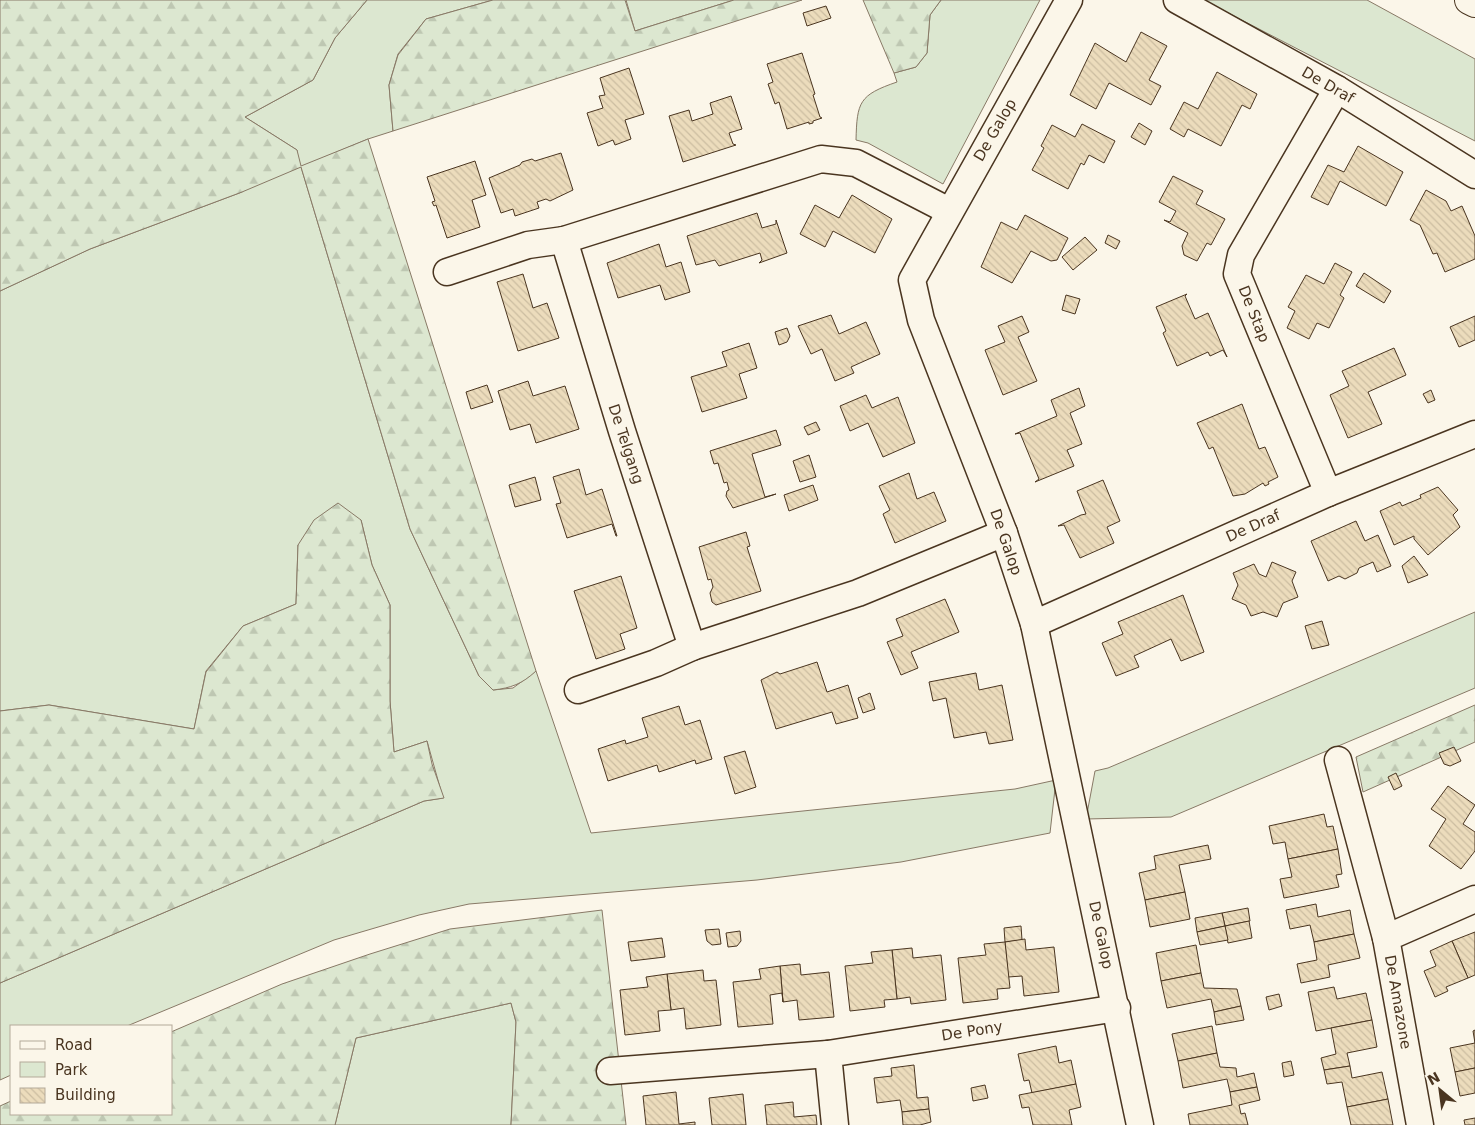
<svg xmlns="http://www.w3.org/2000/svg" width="1475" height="1125" font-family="'DejaVu Sans',sans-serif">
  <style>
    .green { fill: #dce7d0; stroke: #887966 }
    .forest { fill: url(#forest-firs); stroke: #887966 }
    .building { fill: url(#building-back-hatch); stroke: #4a3520 }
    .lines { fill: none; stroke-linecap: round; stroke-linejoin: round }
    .street-casing { stroke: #4a3520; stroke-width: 29 }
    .secondary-casing { stroke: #4a3520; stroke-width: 30 }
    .street { stroke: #fbf6e9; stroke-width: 26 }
    .secondary { stroke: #fbf6e9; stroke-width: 28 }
    .labels { text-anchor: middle; stroke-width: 4; stroke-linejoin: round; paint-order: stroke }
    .street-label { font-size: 15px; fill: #4a3520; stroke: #fbf6e9 }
  </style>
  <defs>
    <pattern id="forest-firs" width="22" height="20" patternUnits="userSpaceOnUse" patternTransform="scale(1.25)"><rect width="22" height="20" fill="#dce7d0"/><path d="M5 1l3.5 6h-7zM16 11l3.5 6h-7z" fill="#bec7b2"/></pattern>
    <pattern id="building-back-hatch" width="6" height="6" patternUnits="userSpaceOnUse" patternTransform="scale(1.25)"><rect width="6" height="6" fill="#ecdcbc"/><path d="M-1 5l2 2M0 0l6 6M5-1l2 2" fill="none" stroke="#ccbda1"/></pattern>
  </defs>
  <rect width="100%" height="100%" fill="#fbf6e9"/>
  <g class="green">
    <polygon points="367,0 493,0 426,19 398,54 389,85 393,131 368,139 301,167 410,529 479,676 493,690 513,688 536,671 591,833 1015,789 1056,780 1050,833 901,862 757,880 469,904 419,915 334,940 127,1026 11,1026 11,1075 0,1080 0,983 424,801 443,798 427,741 394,752 390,701 390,605 372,565 361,520 298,545 296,604 243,626 206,671 194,729 49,705 0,711 0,291 90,249 242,192 297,154 297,150 245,117 313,80 335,38"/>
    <polygon points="626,0 734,0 635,31"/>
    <path d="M941 0H1040L943 184 868 143 856 140C857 102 859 95 897 82L894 73 916 67 927 53 930 15Z"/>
    <polygon points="1203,0 1367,0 1475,59 1475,141"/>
    <polygon points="1475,612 1475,688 1171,817 1086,819 1095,771 1108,768"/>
    <polygon points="511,1003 516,1022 511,1125 335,1125 356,1038"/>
  </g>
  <g class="forest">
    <path d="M0 0H367L335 38 313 80 245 117 297 150 301 166 368 139 536 671C522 684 511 688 493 690L479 676 410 529 301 167 242 192 90 249 0 291Z"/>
    <polygon points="493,0 625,0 635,31 734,0 802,0 393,131 389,85 398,55 426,19"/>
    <polygon points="863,0 941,0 930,15 927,53 916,67 894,73"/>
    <polygon points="338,503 361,520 372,565 390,605 390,701 394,752 427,741 432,764 444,798 424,801 0,983 0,711 49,705 194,729 206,672 243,626 296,604 298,545 314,520"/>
    <polygon points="1475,705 1475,742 1363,792 1356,757"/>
    <polygon points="602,910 626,1125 511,1125 516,1022 511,1003 356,1038 335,1125 0,1125 0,1106 11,1101 11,1114 171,1114 171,1032 282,984 370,954 450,929"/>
  </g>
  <g class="building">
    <polygon points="826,6 831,18 807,26 803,13"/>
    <polygon points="1141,32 1167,46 1149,80 1161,86 1151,105 1109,83 1096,109 1070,95 1095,43 1126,62"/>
    <polygon points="802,53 815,94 813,95 820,117 822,118 813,121 813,123 809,124 809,122 787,129 779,102 775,104 768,84 773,82 767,64"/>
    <polygon points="629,68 644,114 625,120 631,139 615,145 613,140 598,146 587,113 603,108 599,96 605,95 600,78"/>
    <polygon points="1217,72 1257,94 1250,109 1242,105 1221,146 1188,129 1184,137 1170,129 1184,102 1198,109"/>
    <polygon points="731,96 742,129 729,133 733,144 736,145 683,162 669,116 689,110 692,121 713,114 710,103"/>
    <polygon points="1139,123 1152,131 1145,145 1131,137"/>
    <polygon points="1082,124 1115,141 1104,163 1089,155 1084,165 1081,163 1068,189 1032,170 1044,148 1041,146 1052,125 1075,137"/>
    <polygon points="1358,146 1403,172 1386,206 1340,181 1328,205 1311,197 1328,165 1344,172"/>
    <polygon points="561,153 573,190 550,201 546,199 537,202 539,208 515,216 513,209 501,213 489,178 520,165 522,162 532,159 535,161"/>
    <polygon points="475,161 486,195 472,200 480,227 447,238 436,205 434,206 432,202 435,201 427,177"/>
    <polygon points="1173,176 1203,191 1196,204 1225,219 1211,245 1207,243 1197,261 1184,255 1182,246 1188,233 1164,220 1170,222 1176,211 1159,202"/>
    <polygon points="1426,190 1446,201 1451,211 1462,206 1475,236 1475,259 1445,272 1437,253 1433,254 1420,225 1410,220"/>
    <polygon points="852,195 892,219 875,253 833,231 825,247 800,234 815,205 839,218"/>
    <polygon points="757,213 762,228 776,224 776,220 787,253 759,263 762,260 760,253 719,266 715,260 696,265 687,236"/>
    <polygon points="1025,215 1068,238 1057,260 1051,261 1031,251 1012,283 981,267 1001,222 1017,230"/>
    <polygon points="1108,235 1120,241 1116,249 1105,243"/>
    <polygon points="1085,237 1097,250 1073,270 1062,257"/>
    <polygon points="659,244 666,267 681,262 690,292 665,300 660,285 618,298 607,263"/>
    <polygon points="1335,263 1352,272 1340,295 1344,298 1329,328 1317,323 1309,339 1287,328 1295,311 1288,307 1306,275 1324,284"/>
    <polygon points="1364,273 1391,291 1384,303 1356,286"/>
    <polygon points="523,274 533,308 547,303 559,338 518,351 497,282"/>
    <polygon points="1187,294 1185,296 1195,319 1208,313 1227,357 1223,350 1210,356 1208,352 1177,366 1163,333 1166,331 1156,307"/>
    <polygon points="1066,295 1080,299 1075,314 1062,310"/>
    <polygon points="831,315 839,334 866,322 880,354 851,367 854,373 835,381 822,349 811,354 798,326"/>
    <polygon points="1022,316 1029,332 1018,337 1037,381 1003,395 985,350 1005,342 998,326"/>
    <polygon points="1475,316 1475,340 1459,347 1450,327"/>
    <polygon points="787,328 790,336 787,342 779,345 775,332"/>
    <polygon points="749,343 757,368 739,374 747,398 702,412 691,377 727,366 722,352"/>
    <polygon points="1394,348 1406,375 1368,392 1382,424 1348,438 1330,395 1349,386 1342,371"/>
    <polygon points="528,381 533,396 565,386 579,429 536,443 530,424 510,430 498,391"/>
    <polygon points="487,385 493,402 471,409 466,392"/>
    <polygon points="1079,388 1085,406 1070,413 1082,444 1067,450 1074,466 1035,482 1039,479 1020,433 1015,434 1057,416 1051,400"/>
    <polygon points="1431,390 1435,400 1428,403 1423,394"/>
    <polygon points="866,395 872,408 898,397 915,443 883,457 868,423 850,431 840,406"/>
    <polygon points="1242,404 1259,449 1265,447 1278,477 1268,482 1269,484 1265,486 1263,483 1245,494 1233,496 1213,447 1209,449 1197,423"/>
    <polygon points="816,422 820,430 808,435 804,427"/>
    <polygon points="776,430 781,445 752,454 765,497 776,494 733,508 726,496 727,491 729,490 727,482 724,483 718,463 714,464 710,451"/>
    <polygon points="809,455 816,477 800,482 793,461"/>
    <polygon points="579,469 586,495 602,489 617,536 616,536 612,524 567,538 556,504 561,503 553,477"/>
    <polygon points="909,473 917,499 934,492 946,521 895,543 883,514 890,510 879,486"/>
    <polygon points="535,477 541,500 515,507 509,485"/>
    <polygon points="1103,480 1120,521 1107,527 1114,543 1080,558 1064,525 1058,526 1081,515 1086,514 1077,491"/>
    <polygon points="813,485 818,500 789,511 784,495"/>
    <polygon points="1438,487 1458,510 1453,515 1460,527 1428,555 1414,539 1414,536 1394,545 1380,511 1400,502 1402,506 1421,498 1420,495"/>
    <polygon points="1356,521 1365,541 1378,535 1391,566 1377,572 1373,562 1359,568 1357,573 1345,579 1339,576 1328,581 1311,541"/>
    <polygon points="746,532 750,546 747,547 761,591 716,605 712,602 710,593 713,587 711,579 708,580 699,547"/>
    <polygon points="1414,556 1428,575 1408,583 1402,566"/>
    <polygon points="1272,562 1296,572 1292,581 1298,597 1283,603 1277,617 1263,612 1251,616 1246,605 1232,599 1238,585 1233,573 1254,564 1259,574 1266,577"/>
    <polygon points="621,576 637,628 620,634 625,649 596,659 574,591"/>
    <polygon points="1183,595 1204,652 1181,661 1171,639 1134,656 1139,667 1116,676 1102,643 1123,634 1118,622"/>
    <polygon points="945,599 959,632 911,652 918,668 901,675 887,642 903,636 896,619"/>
    <polygon points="1322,621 1329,645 1312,649 1305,626"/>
    <polygon points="817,662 827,692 848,685 858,718 836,724 832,712 776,729 761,680 777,672 780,674"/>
    <polygon points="976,673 979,690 1002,685 1013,740 989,744 986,732 954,738 946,698 933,701 929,682"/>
    <polygon points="870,693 875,709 863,713 858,698"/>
    <polygon points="679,706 685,725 700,720 712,759 696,764 695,760 659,772 657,765 608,781 598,749 625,740 626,744 648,737 642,718"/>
    <polygon points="1454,747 1461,761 1450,766 1444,764 1439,753"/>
    <polygon points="745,751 756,787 735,794 724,757"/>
    <polygon points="1396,773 1402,786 1394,790 1388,777"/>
    <polygon points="1448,786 1475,805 1463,824 1475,832 1475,851 1461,869 1429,846 1446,819 1431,809"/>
    <polygon points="1324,814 1327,827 1333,826 1338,849 1288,859 1285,842 1273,844 1269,826"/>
    <polygon points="1208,845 1211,859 1179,865 1185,892 1145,900 1139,873 1156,869 1154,856"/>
    <polygon points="1338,849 1342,874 1336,875 1339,887 1284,898 1280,879 1292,877 1288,859"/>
    <polygon points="1185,892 1190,919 1150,927 1145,900"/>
    <polygon points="1316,904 1318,917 1350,910 1354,934 1314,942 1310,925 1290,929 1286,910"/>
    <polygon points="1248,908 1250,921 1225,926 1222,913"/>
    <polygon points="1222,913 1225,926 1197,932 1195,918"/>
    <polygon points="1249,921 1252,938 1228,943 1225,926"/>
    <polygon points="1021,926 1022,940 1005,942 1004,928"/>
    <polygon points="1225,926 1228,940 1200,945 1197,932"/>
    <polygon points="719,929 721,944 712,945 707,941 705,930"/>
    <polygon points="740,931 741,941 737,946 728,947 726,933"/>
    <polygon points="1475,932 1475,975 1468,978 1452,941"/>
    <polygon points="1354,934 1360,958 1328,965 1330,977 1301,983 1297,964 1317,960 1314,942"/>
    <polygon points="662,938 665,957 631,961 628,942"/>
    <polygon points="1025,939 1026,950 1054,947 1059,992 1024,996 1022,976 1008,977 1005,942"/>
    <polygon points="1452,941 1468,978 1446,987 1448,991 1435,997 1424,971 1436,966 1430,951"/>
    <polygon points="1005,942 1010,988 997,989 998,999 963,1003 958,958 986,955 984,944"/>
    <polygon points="1196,945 1201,973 1161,981 1156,953"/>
    <polygon points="912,948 913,958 941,955 946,1000 911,1004 910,997 897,999 892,950"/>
    <polygon points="892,950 897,999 884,1000 885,1007 850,1011 845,966 873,963 871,952"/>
    <polygon points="800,964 801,975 829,972 834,1017 799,1020 797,1000 783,1002 780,966"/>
    <polygon points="780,966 783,1002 782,993 770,995 773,1024 738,1027 733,982 761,979 759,969"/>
    <polygon points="703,970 704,981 716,980 721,1025 686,1029 684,1008 671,1010 667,974"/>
    <polygon points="1201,973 1204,988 1237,989 1241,1006 1214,1012 1211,999 1167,1008 1161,981"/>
    <polygon points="667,974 671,1010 658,1011 660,1031 625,1035 620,990 648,987 646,977"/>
    <polygon points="1334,987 1337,999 1366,993 1372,1020 1316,1031 1308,992"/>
    <polygon points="1279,994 1282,1006 1269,1010 1266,997"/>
    <polygon points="1241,1006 1244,1020 1216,1025 1214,1012"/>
    <polygon points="1372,1020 1377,1047 1347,1053 1350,1066 1324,1070 1321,1058 1336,1054 1331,1028"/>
    <polygon points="1212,1026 1217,1053 1178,1061 1172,1034"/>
    <polygon points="1475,1030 1475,1068 1455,1072 1450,1048 1475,1043 1473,1031"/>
    <polygon points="1056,1046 1059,1063 1071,1060 1076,1084 1032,1093 1029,1080 1024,1081 1018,1054"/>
    <polygon points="1217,1053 1220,1067 1236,1068 1237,1077 1254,1073 1257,1087 1230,1092 1227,1079 1183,1088 1178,1061"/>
    <polygon points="1291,1061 1294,1075 1284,1077 1282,1063"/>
    <polygon points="914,1065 917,1098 928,1097 929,1109 902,1112 900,1100 877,1103 874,1078 892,1076 891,1068"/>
    <polygon points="1350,1066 1352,1078 1382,1072 1388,1099 1347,1107 1342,1082 1327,1084 1324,1070"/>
    <polygon points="1475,1068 1475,1093 1460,1096 1455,1072"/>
    <polygon points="1076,1084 1081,1107 1069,1110 1072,1125 1033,1125 1029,1107 1022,1108 1019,1095"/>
    <polygon points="985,1085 988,1098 973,1101 971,1088"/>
    <polygon points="1257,1087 1260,1100 1239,1105 1241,1114 1245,1113 1248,1125 1190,1125 1188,1114 1232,1105 1230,1092"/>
    <polygon points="676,1092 679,1124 695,1122 695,1125 646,1125 643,1096"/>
    <polygon points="743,1094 746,1125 712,1125 709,1098"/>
    <polygon points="1388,1099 1393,1125 1351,1125 1347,1107"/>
    <polygon points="793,1102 794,1117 816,1115 817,1125 767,1125 765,1105"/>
    <polygon points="929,1109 931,1122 920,1125 903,1125 902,1112"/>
    <polygon points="1475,1118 1475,1125 1465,1125 1464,1120"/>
  </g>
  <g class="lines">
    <g class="street-casing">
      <g id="street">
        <polyline points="1069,0 912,280 921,320 1004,533 1034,624 1140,1125"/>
        <polyline points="1177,0 1337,89 1475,175"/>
        <polyline points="949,211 856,163 821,159 564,240 622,431 692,647 858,593 1004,533"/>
        <polyline points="447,272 528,245 564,240"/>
        <polyline points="1328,493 1237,274 1241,255 1337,89"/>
        <polyline points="1034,624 1328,493 1475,434"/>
        <polyline points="578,690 656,663 692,647"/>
        <polyline points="1338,760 1386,938"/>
        <polyline points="610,1071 828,1054"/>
        <polyline points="835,1125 828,1054 1117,1008"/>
        <polyline points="1420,1125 1386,938 1475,899"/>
      </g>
    </g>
    <g class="secondary-casing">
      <polyline id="secondary" points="1469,0 1475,3"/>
    </g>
    <use href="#street" class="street"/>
    <use href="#secondary" class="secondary"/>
  </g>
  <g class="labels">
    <g class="street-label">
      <text transform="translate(1328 85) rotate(30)" y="5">De Draf</text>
      <text transform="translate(995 130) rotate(-60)" y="5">De Galop</text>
      <text transform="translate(1254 314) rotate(68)" y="5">De Stap</text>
      <text transform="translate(626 444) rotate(72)" y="5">De Telgang</text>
      <text transform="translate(1253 526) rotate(-24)" y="5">De Draf</text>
      <text transform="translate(1006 542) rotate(71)" y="5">De Galop</text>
      <text transform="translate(1101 935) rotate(78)" y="5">De Galop</text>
      <text transform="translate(1398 1002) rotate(80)" y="5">De Amazone</text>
      <text transform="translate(972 1031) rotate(-9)" y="5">De Pony</text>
    </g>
  </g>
  <rect x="10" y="1025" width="162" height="90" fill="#fbf6e9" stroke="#b4a999"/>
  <rect x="20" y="1041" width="25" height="8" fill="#fbf6e9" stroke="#b4a999"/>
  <text x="55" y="1050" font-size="15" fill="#4a3520">Road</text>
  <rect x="20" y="1062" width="25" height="15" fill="#dce7d0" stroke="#b4a999"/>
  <text x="55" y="1075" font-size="15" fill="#4a3520">Park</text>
  <rect x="20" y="1088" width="25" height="15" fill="url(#building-back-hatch)" stroke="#b4a999"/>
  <text x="55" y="1100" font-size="15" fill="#4a3520">Building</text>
  <g transform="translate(1440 1090) rotate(331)" stroke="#fbf6e9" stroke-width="4" paint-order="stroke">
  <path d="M0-4L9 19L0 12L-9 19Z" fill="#4a3520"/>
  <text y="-8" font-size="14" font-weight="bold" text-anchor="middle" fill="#4a3520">N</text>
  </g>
</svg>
